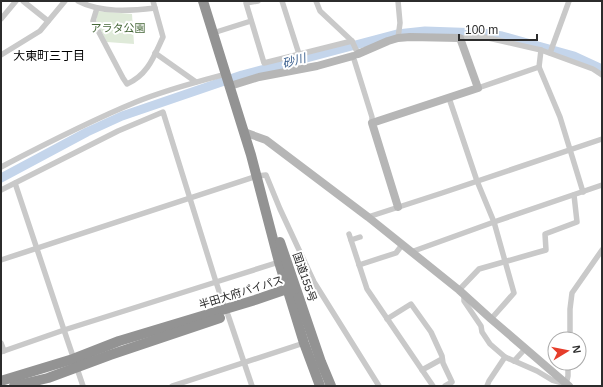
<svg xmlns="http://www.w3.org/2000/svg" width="603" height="387" font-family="Helvetica,'Noto Sans JP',sans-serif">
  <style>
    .green { fill: #dfead9 }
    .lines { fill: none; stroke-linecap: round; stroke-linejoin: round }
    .river { stroke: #c4d5eb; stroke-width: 9 }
    .street { stroke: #c9c9c9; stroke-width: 5.5 }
    .secondary { stroke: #b6b6b6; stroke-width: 8 }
    .highway { stroke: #939393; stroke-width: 10 }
    .labels { text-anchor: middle; stroke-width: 4; stroke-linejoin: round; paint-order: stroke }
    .park-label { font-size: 11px; fill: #47683a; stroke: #fff }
    .street-label { font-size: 11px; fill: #2c2c2c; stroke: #fff }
    .neighbourhood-label { font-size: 12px; fill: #000; stroke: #fff }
    .water-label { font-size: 12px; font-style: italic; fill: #3a5f8e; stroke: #fff }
  </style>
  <rect width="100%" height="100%" fill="#fff"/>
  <polygon class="green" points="98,11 132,14 134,44 107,42 96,21"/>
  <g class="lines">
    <polyline class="river" points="1,178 87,132 122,116 242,75 397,34 425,31 483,33 502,36 574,56 602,69"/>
    <g class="street">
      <polyline points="23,1 48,21"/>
      <path d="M78 1C101 13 130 11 155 8"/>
      <polyline points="258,1 246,3 264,63 352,41"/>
      <polyline points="282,1 299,54"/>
      <polyline points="316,1 320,11 352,41 358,54 353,56 372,117 372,123"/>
      <polyline points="398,1 400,23 398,38"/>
      <path d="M97 8 93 21 123 78 127 84C148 75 154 56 163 37L153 1"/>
      <polyline points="1,19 16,1"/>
      <polyline points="213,33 251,21"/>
      <polyline points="460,38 484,37 541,50 593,69 602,75"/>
      <polyline points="541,50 539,67 560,117 583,192"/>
      <polyline points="155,53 196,82"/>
      <polyline points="550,53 569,1"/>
      <polyline points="1,55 40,31 65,1"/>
      <polyline points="478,88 539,67"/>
      <polyline points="449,98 477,181 494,222 514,293 491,319"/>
      <path d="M1 167C45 144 90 121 136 102 165 90 196 82 226 74"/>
      <polyline points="15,183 64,330 216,282 225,309"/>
      <polyline points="1,190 118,131 163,112 216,282 279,262"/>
      <polyline points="368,217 442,193 602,139"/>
      <polyline points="349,234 367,289 433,386"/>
      <polyline points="351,240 360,237"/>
      <polyline points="411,252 494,222 602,185"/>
      <polyline points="1,260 257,176 266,175 280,209 314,282 379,386"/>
      <polyline points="359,265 396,253 402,245"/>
      <polyline points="459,290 479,269 546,250 545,234 577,222 574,195"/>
      <polyline points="464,295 464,301 481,326 482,332 490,344 505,357 537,371 552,380 566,384 568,376 568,363"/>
      <polyline points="228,315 252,386"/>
      <polyline points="387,319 411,304 431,332 442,356 443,363 452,382 445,386"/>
      <polyline points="570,339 570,309 572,293 602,250"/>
      <polyline points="1,343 4,351"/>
      <polyline points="1,352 64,330 83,386"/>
      <polyline points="514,361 525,349"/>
      <polyline points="422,370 442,359"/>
      <polyline points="172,386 304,343"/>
      <polyline points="487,386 489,381 505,357"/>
    </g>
    <g class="secondary">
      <polyline points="358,54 388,41 398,38 410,37 460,38 478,88 372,123 398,207"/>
      <polyline points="230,86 259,77 317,66 353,56"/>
      <polyline points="244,132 266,140 368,217 459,290 491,319 569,386"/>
    </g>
    <g class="highway">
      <polyline points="203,1 251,155 279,262 304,343 320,386"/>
      <polyline points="280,242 321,362 331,386"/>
      <polyline points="1,381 73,359 119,341 255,300 287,289 295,289"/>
      <polyline points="14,386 48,378 110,355 220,318"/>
    </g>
  </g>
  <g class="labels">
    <g class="park-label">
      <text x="118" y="32">アラタ公園</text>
    </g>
    <g class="street-label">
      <text transform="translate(305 277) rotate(71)" y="4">国道155号</text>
      <text transform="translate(241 292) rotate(-17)" y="4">半田大府パイパス</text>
    </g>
    <g class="neighbourhood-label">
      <text x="49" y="60">大東町三丁目</text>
    </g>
    <g class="water-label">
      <text transform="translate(294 61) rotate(-15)" y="4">砂川</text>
    </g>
  </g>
  <rect width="603" height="387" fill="none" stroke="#2c2c2c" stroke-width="4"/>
  <g transform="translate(567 351) rotate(80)"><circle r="19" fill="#ffffff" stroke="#ababab"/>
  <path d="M0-3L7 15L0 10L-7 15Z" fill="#e63d2b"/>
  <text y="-6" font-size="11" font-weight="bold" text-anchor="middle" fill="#2c2c2c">N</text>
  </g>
  <path d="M459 34v6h78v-6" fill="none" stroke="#2c2c2c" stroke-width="2"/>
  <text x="465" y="34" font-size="12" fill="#2c2c2c" stroke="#ffffff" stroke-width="3" paint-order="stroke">100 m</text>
</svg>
